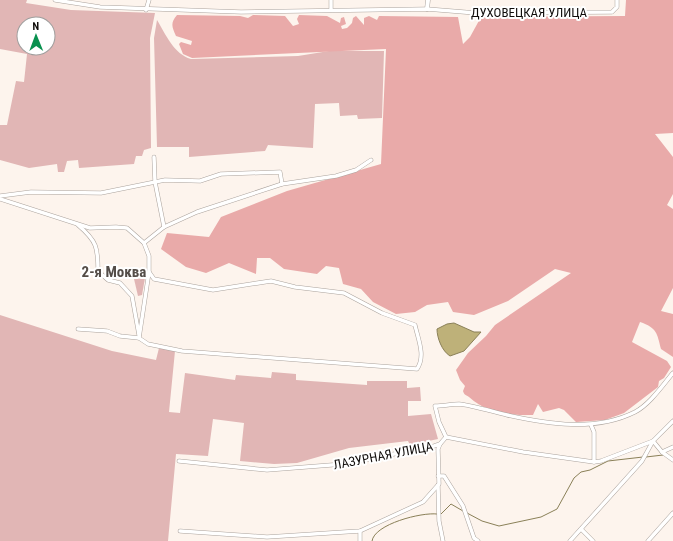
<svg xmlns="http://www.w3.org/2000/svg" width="673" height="541" font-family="'Roboto Condensed',sans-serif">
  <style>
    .green { fill: #e1b6b5; fill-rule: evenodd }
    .forest { fill: #e9aaa9 }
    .water { fill: #beb179; stroke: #8a8058 }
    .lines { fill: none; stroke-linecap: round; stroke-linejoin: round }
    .stream { stroke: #8a8058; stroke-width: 1 }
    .minor-casing { stroke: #aba39d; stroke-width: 4.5 }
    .tertiary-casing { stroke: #aba39d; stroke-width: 5 }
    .minor { stroke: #fff; stroke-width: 3.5 }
    .tertiary { stroke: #fff; stroke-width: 4 }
    .labels { text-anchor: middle; stroke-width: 4; stroke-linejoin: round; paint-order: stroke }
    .street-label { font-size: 13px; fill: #100d0b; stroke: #fff }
    .quarter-label { font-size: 15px; font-weight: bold; fill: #544d48; stroke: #fff }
  </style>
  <rect width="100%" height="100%" fill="#fdf4ed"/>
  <g class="green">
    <path d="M0 0H27L26 3 71 10 155 13 150 38 151 148 144 150 142 156H136L134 164 79 168 78 160 67 161 64 172H58L57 164 29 168 0 160V125H7L16 81 24 82 27 54 0 49ZM24 24H48V48H24Z"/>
    <path d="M157 20C166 35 174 54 191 59L298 56 329 51H384L382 118 358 119 357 115 340 116 339 103 315 104 313 148 268 145 265 151 189 157V147H157L154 38Z"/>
    <polygon points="145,278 142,295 138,296 134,279"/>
    <polygon points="0,315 112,351 156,360 159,348 175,351 169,412 180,413 185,373 235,380 236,375 271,378 272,372 296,374 296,380 367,385 367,381 407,381 407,388 420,387 421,401 408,401 408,416 431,414 438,439 410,445 408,441 349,448 297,463 274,464 240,461 244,423 213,419 208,456 176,454 168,541 0,541"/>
  </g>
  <path class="forest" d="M626 0H673V133L655 134 673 157V194L667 205 673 209V288L661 311 673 314V357L661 349C657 333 657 328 640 322L632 342 667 361 671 367 664 378 659 381 658 387 624 413 605 420 576 422 564 410 559 408 543 412 538 404 533 415C508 415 488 414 469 397 466 395 464 395 463 391L465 386 460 380 456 370 468 353 486 336 495 325 571 273 555 269 508 301 474 315 453 312 448 302 427 305 415 312 396 314 373 302 361 289 343 284 339 268 326 266 317 274 284 269 270 258H257L256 274 229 263 206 273 186 267 161 249 167 233 209 237 221 217 287 191 381 164 386 49 192 58 183 54 179 44 181 42 191 45 192 41 176 36C172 27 170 23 177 15L240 16 248 18 253 15 285 16 293 26 299 24 297 19 299 15 327 16 340 23 341 18 344 17 346 24 341 26 342 29 347 28 352 23 353 18 356 16 364 25V18L369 16 377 20 379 16 458 17 463 44 470 37 481 17 625 16Z"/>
  <path class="water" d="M454 323 474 332H481L464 351 450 356C442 351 437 338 437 329L447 324Z"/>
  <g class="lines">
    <g class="stream">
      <polyline points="646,457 663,455"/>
      <polyline points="467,513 482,521 499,526 541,517 557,509 574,478 581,472 590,470 608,461 643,457"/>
      <polyline points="440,515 451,504 463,511"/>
      <path d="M372 541C374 524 422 512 437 514"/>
    </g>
    <g class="minor-casing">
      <g id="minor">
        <polyline points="55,0 100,7 241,12 427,9 476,13 612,12 617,7 617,0"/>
        <polyline points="331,0 331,10"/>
        <polyline points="146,10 149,0"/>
        <polyline points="154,157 155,182 164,227"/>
        <polyline points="0,196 31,192 101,193 165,180 200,181 221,174 280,172 282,184"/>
        <polyline points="0,199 90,228 116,227 127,228 144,243 149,256 149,272 139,338"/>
        <path d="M78 225C97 241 98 248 98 271L108 280 120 283 132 296 139 335"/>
        <polyline points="144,243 164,227 197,212 282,184 336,176 356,170 371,160"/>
        <path d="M78 329 107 331 120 336 139 338 148 344 182 351 417 369C426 356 418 339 415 325L382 313 344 293 295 287 271 281 213 290 154 279 149 272"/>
        <path d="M446 437 439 422 435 406C443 406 452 404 459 404 471 405 494 412 507 415 548 424 595 432 635 412 650 404 662 386 673 373"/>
        <polyline points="662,452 673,447"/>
        <polyline points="179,461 267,470 344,464 434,446 440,444 446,437 523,452 594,462 594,432 591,425"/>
        <polyline points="594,462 601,461 653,441 662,452 673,460"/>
        <polyline points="438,476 444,476 463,506 474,538 478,541"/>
        <polyline points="438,485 439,521 443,541"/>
        <polyline points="581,529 593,541"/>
        <polyline points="180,531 267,537 360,531 423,502 439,484 438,449 440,444"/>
        <polyline points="360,541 360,531"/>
        <polyline points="570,541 642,461 653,441 673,421"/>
        <polyline points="648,541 673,513"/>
      </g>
    </g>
    <g class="tertiary-casing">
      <polyline id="tertiary" points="427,9 428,0"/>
    </g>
    <use href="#minor" class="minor"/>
    <use href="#tertiary" class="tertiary"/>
  </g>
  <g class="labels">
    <g class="street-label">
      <text x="529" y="17">ДУХОВЕЦКАЯ УЛИЦА</text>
      <text transform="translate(383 455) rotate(-11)" y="5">ЛАЗУРНАЯ УЛИЦА</text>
    </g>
    <g class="quarter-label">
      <text x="114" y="277">2-я Моква</text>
    </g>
  </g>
  <g transform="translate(36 36) rotate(359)"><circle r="19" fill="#ffffff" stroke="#9f9e9d"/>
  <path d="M0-3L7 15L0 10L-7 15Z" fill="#09914f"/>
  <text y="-6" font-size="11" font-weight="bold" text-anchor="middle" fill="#100d0b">N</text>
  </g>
</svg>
